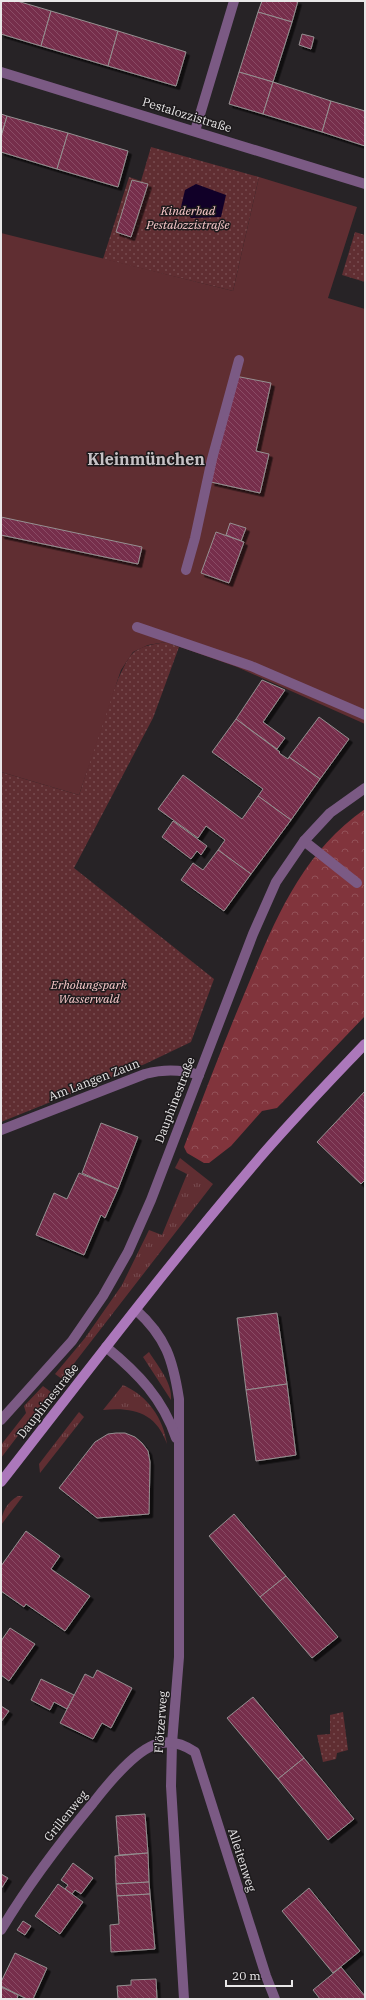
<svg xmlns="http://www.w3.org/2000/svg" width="366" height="2000" font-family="'IBM Plex Serif',serif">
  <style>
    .grass { fill: url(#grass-tufts) }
    .forest { fill: url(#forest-crowns) }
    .park { fill: url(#park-dots) }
    .pitch { fill: #602e32 }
    .water { fill: #110028 }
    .building { fill: url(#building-back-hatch); stroke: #959091; filter: url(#shadow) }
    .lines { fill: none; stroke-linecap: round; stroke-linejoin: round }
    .lane { stroke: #7b5a84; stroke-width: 10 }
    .street { stroke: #7b5a84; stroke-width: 10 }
    .secondary { stroke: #ac78bb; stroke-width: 10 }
    .labels { text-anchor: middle; stroke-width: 3; stroke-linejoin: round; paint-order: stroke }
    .street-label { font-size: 12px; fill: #e9e7e8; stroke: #1d1a1c }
    .park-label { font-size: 12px; font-style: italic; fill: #fccccd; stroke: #1d1a1c }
    .district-label { font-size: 16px; font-weight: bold; fill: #c6c1c4; stroke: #1d1a1c }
  </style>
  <defs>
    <pattern id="grass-tufts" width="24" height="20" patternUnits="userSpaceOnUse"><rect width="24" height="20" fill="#602e32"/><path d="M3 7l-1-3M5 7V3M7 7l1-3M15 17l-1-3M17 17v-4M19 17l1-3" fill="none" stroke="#774c50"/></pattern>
    <pattern id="forest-crowns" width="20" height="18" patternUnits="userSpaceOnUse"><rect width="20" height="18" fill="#81343c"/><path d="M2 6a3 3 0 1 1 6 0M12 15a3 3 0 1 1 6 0" fill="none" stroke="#935158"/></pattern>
    <pattern id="park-dots" width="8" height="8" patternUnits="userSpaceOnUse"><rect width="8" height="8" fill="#602e32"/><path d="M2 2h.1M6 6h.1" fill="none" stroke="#774c50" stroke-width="1.8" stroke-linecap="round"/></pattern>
    <pattern id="building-back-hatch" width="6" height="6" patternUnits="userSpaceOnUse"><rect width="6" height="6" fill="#762e4b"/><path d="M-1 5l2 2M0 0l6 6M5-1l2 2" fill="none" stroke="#8a4c65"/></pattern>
    <filter id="shadow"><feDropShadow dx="3.5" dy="3.5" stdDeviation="0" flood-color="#0009"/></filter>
  </defs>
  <rect width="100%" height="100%" fill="#272326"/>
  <g class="grass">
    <polygon points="180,1158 213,1184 62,1379 55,1374 85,1338 122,1285 149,1230 162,1235 187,1174 175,1168"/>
    <path d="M149 1352C157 1365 173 1383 171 1400L143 1357Z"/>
    <path d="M123 1385C148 1396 163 1418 167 1444 156 1413 134 1407 103 1410Z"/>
    <polygon points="43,1386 51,1392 1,1458 1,1445 26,1413 24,1406"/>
    <polygon points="79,1412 84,1417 40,1473 39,1464"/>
    <path d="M18 1496H23L1 1525C1 1513 7 1502 18 1496Z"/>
  </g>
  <path class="forest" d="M365 809V1016L277 1108 262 1111 231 1146 209 1163H204L187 1153 184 1147C203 1097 222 1047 243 997 273 925 299 855 365 809Z"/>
  <g class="park">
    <polygon points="151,147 259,177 233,291 103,259 129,177 141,181"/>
    <polygon points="355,232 365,235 365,282 342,275"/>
    <path d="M166 642 179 647 153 718 74 868 214 979 191 1042 145 1064 1 1122V772L79 795C88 769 117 665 134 652 144 645 155 644 166 642Z"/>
    <polygon points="343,1712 348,1750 337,1753 336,1759 323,1762 317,1735 330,1734 330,1715"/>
  </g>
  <polygon class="pitch" points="259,177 357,207 328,298 365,309 365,724 237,667 166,642 148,645 133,652 121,670 79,795 1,772 1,233 233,291"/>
  <polygon class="water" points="196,184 226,195 221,217 191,218 181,207 185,190"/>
  <g class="building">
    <polygon points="1,1 17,1 51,11 41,46 1,34"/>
    <polygon points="262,1 298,1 292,22 258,12"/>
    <polygon points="51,11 118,31 108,66 41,46"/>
    <polygon points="258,12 292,22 273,82 239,72"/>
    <polygon points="118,31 186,52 176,86 108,66"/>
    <polygon points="302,34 314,37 311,49 299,45"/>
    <polygon points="239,72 273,82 263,114 229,104"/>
    <polygon points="273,82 331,101 322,132 263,114"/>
    <polygon points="331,101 365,111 365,146 322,132"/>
    <polygon points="1,114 7,116 1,137"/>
    <polygon points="7,116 68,133 57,169 1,152 1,137"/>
    <polygon points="68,133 128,151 118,187 57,169"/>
    <polygon points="132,180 148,184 131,237 116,232"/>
    <polygon points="235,376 271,383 256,451 269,454 260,493 211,482"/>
    <polygon points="1,517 142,547 138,564 1,535"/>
    <polygon points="230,523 246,528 241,541 226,535"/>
    <polygon points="216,532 244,542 229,583 201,573"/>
    <polygon points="262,680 285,690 263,722 285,738 277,749 236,719"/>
    <polygon points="319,717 349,739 320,779 289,757"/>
    <polygon points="236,719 280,752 279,753 288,759 289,757 320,779 291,820 258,796 263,789 212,752"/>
    <polygon points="183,775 242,819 258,796 291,820 251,874 218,850 225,840 206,826 198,838 158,809"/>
    <polygon points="173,821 207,846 201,855 197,851 191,859 162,837"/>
    <polygon points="218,850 251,874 224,911 181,880 193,863 203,870"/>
    <polygon points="365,1091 365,1180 361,1184 317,1142"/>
    <polygon points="101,1123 138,1137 118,1189 82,1173"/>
    <polygon points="79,1173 118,1189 105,1218 101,1215 84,1255 36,1235 54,1193 67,1199"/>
    <polygon points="277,1313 287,1384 246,1390 237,1318"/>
    <polygon points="287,1384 296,1455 256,1461 246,1390"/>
    <polygon points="116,1433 125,1433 135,1437 142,1443 148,1451 150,1462 149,1514 97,1518 59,1488 95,1442 108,1434"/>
    <polygon points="234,1514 286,1576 260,1597 209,1536"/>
    <polygon points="26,1531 60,1556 51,1569 90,1596 65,1631 26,1604 24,1607 1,1591 1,1566"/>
    <polygon points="286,1576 338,1637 312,1658 260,1597"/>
    <polygon points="10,1628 35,1644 9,1681 1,1675 1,1641"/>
    <polygon points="97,1670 132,1688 111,1728 102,1723 93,1739 60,1723 85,1674 93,1678"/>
    <polygon points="41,1679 74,1695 67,1709 54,1702 50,1710 31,1700"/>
    <polygon points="253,1697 304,1758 278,1779 227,1718"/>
    <polygon points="1,1706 9,1711 1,1722"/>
    <polygon points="304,1758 354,1819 328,1840 278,1779"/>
    <polygon points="145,1814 148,1853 119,1855 116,1816"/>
    <polygon points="148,1853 149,1882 116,1884 115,1856"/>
    <polygon points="73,1863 93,1878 81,1894 75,1890 72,1894 65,1889 68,1885 61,1880"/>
    <polygon points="1,1874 8,1878 1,1889"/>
    <polygon points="149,1882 150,1894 117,1896 116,1884"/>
    <polygon points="58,1884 83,1902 60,1934 35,1916"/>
    <polygon points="309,1888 360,1951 333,1973 282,1911"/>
    <polygon points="150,1894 155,1949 111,1952 110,1925 119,1924 117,1896"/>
    <polygon points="23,1921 31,1926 25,1935 17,1930"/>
    <polygon points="15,1953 47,1968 33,1999 27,1999 1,1986 1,1982"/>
    <polygon points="341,1967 365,1996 365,1999 320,1999 313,1990"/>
    <polygon points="156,1979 157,1999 118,1999 117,1986 131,1985 131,1980"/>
    <polygon points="1,1987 18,1995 17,1999 1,1999"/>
  </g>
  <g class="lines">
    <g class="lane">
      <polyline points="186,570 195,538 212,459 239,360"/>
      <polyline points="137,627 251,666 365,715"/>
      <polyline points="304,841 357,883"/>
    </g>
    <g class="street">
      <polyline points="1,72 365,184"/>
      <polyline points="195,131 234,1"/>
      <path d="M1 1130 145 1074C164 1069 180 1069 199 1075"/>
      <path d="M136 1310C166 1337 173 1360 179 1399V1657L172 1743 171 1786 184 1999"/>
      <path d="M106 1347C138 1373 163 1399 176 1438"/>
      <polyline points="1,1420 72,1341 103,1296 128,1252 151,1200 253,934 276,882 304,841 330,813 365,788"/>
      <path d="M1 1930C28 1885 59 1844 93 1803 107 1785 133 1753 154 1745 169 1739 183 1744 195 1752L266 1976 275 1999"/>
    </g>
    <path class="secondary" d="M1 1482C83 1377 164 1270 251 1168 287 1125 326 1085 365 1044"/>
  </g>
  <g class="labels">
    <g class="street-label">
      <text transform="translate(187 115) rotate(17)" y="4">Pestalozzistraße</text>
      <text transform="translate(94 1080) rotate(-21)" y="4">Am Langen Zaun</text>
      <text transform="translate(175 1100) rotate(-69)" y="4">Dauphinestraße</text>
      <text transform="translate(48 1401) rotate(-52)" y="4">Dauphinestraße</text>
      <text transform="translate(161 1722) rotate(-86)" y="4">Flötzerweg</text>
      <text transform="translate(66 1816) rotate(-51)" y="4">Grillenweg</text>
      <text transform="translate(242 1860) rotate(72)" y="4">Alleitenweg</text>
    </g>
    <g class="park-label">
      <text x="188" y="215">Kinderbad<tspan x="188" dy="14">Pestalozzistraße</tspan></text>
      <text x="89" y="989">Erholungspark<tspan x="89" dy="14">Wasserwald</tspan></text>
    </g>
    <g class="district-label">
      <text x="146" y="465">Kleinmünchen</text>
    </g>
  </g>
  <rect width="366" height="2000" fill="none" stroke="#e9e7e8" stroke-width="4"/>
  <path d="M226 1980v6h66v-6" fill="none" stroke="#e9e7e8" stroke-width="2"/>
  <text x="232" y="1980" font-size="12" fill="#e9e7e8" stroke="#1d1a1c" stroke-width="3" paint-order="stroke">20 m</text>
</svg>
